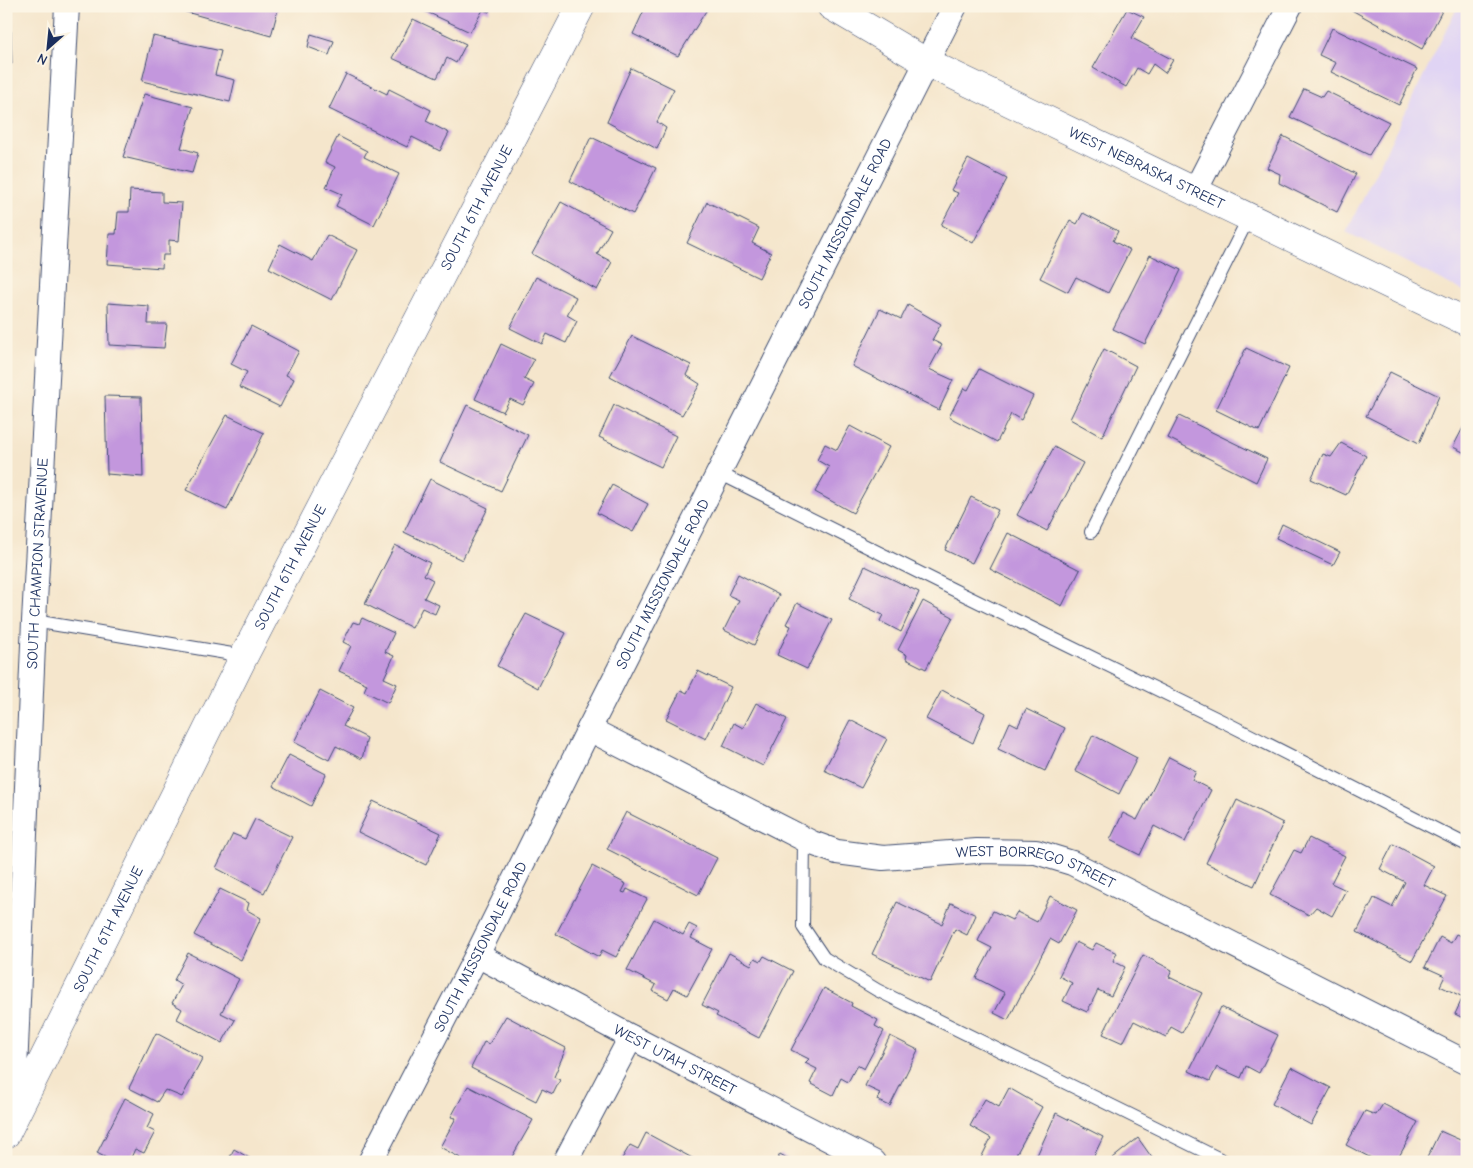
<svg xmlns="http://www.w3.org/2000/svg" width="1473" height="1168" font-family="'Comic Neue',sans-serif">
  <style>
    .built { fill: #e0d4f4 }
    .building { fill: #c397dd }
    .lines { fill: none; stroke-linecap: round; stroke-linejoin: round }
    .service-casing { stroke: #3c4a6e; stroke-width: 14 }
    .minor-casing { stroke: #3c4a6e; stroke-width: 26 }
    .tertiary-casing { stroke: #3c4a6e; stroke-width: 29 }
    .service { stroke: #fff; stroke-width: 12 }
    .minor { stroke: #fff; stroke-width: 24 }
    .tertiary { stroke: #fff; stroke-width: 28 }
    .labels { text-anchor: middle; stroke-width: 4; stroke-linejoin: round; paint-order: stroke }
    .street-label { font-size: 15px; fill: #1b2f5e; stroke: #fcf5e5 }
  </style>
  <rect width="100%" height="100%" fill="#fcf5e5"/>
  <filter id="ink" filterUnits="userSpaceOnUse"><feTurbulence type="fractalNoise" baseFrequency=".02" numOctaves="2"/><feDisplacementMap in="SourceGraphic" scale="10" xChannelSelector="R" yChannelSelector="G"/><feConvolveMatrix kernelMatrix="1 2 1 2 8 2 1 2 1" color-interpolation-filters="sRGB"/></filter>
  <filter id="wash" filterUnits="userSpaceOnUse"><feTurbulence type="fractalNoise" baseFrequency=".0096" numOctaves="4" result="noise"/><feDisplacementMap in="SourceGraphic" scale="20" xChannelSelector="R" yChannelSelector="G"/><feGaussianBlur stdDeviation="1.12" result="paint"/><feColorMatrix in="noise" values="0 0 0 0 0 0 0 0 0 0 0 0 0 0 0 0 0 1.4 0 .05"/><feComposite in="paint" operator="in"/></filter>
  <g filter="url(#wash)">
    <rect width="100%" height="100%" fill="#f5e6cc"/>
    <polygon class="built" points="1458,6 1467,6 1467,293 1346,232"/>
    <g id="blocks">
      <g class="building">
        <polygon points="165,6 279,6 271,36"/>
        <polygon points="414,6 491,6 489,12 483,10 470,32"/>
        <polygon points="646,6 709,6 678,56 633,34"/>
        <polygon points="1349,6 1438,6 1443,9 1422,49 1348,8"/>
        <polygon points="1127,9 1144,17 1132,38 1173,60 1165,73 1153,64 1147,74 1137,68 1126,87 1093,68"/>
        <polygon points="413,19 466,44 456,63 447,58 437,78 392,58"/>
        <polygon points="1332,28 1417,69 1399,105 1331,72 1336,63 1319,55"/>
        <polygon points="6,30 11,31 12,64 6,64"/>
        <polygon points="311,34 334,41 329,55 308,47"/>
        <polygon points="153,36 221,51 215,75 235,80 230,102 142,81"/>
        <polygon points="631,68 674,89 657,122 666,128 657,149 607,122"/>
        <polygon points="346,74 387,94 389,89 431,110 426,121 449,133 440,151 412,137 407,147 329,109"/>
        <polygon points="1304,89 1322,97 1326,91 1389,122 1369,155 1290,117"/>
        <polygon points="144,94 193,107 181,148 198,153 192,173 123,157"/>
        <polygon points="338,136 367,151 364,157 399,174 374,225 336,206 342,194 326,187 335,167 325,162"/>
        <polygon points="1283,136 1356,174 1337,212 1279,183 1280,174 1267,168"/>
        <polygon points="591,137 656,168 633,214 570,181"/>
        <polygon points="968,159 1007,179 973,243 941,225 958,193 951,190"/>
        <polygon points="130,190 162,192 162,202 182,203 179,241 169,240 169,255 163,255 162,268 107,264 109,234 116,234 118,212 129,212"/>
        <polygon points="561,202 611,229 597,254 612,262 597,290 532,254"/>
        <polygon points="707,202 759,228 752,243 771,253 759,278 687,243"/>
        <polygon points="1083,213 1118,231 1113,241 1130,250 1108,293 1076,277 1068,292 1040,278 1070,220 1077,224"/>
        <polygon points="327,235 357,250 332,300 269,268 280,244 313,261"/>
        <polygon points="1150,255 1181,270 1145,344 1113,329"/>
        <polygon points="536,277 576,297 567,315 577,321 566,343 547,334 542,344 510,328"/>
        <polygon points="108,303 149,306 148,324 167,324 164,348 109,345"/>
        <polygon points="908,305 941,324 932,340 942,345 929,369 953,380 939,410 852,366 880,309 901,319"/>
        <polygon points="251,326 299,351 286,375 294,379 280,407 239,387 247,372 231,364"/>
        <polygon points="632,336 691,365 686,375 700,384 682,415 610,376"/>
        <polygon points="501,344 534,360 524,379 534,384 523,405 510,399 503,412 475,399"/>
        <polygon points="1246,348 1289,368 1259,431 1216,410"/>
        <polygon points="1104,349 1136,366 1102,437 1070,419"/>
        <polygon points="979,369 1033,396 1021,420 1011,414 997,442 949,417 964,388 968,390"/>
        <polygon points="1390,372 1439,396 1419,443 1366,416"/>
        <polygon points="105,396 141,397 143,477 107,474"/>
        <polygon points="467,405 528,435 501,491 440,462"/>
        <polygon points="614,405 676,436 661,467 599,437"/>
        <polygon points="227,415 264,433 227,510 186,490"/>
        <polygon points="1179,416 1267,459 1256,482 1168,438"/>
        <polygon points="1467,420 1467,454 1453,447"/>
        <polygon points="850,426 889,447 853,513 815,492 829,467 817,460 825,444 837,450"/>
        <polygon points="1341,443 1366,456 1346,495 1311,479 1323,454 1331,457"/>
        <polygon points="1054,447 1083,463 1047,531 1017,515"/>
        <polygon points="430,479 488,508 462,560 404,532"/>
        <polygon points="612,485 648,504 633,532 597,513"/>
        <polygon points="971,497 998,510 972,563 945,550"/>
        <polygon points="1282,524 1340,552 1333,565 1276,538"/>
        <polygon points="1008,533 1080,570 1062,606 990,569"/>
        <polygon points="395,545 430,563 424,575 433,580 424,598 439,605 435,614 422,608 412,628 365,604"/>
        <polygon points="865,566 919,592 901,632 880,621 883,615 849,599"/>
        <polygon points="738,574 779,595 754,645 724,630 739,600 728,595"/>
        <polygon points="923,601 953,617 926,669 906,659 907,655 898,650"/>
        <polygon points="797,603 832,620 807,669 777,655 791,626 786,624"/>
        <polygon points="526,614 566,633 538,688 497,666"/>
        <polygon points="362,618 394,633 385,652 394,656 384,678 397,684 388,703 364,691 367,684 339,671 351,646 343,642 353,622 359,624"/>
        <polygon points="698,671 731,687 706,739 666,719 681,690 687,693"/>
        <polygon points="942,690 985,713 973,743 926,719"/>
        <polygon points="320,691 353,708 343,726 367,738 362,759 336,746 329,760 294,742"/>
        <polygon points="756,703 787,719 763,766 723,746 734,723 743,728"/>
        <polygon points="1026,709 1065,728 1045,771 998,749 1010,722 1018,726"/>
        <polygon points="850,720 887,739 861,788 824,770"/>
        <polygon points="1093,735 1137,758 1119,794 1075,771"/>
        <polygon points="289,755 326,774 311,806 273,786"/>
        <polygon points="1169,757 1196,771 1192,780 1211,790 1185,842 1154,826 1140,855 1110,840 1123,813 1137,820"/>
        <polygon points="1237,800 1283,823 1254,886 1206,863"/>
        <polygon points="373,801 441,833 426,865 358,832"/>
        <polygon points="626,812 717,858 698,895 607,849"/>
        <polygon points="255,819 292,837 264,893 216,868 233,834 245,839"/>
        <polygon points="1309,838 1345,856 1331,883 1346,890 1332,916 1316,907 1309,915 1270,895 1294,850 1301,853"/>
        <polygon points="1393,844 1434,866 1424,885 1447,896 1412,961 1357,932 1374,898 1392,907 1405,882 1380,869"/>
        <polygon points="592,866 626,884 622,892 625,893 627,889 647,899 616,957 602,950 599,957 556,934"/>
        <polygon points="220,889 249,903 247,910 261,918 241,960 194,935"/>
        <polygon points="1050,896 1077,910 1059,944 1050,939 1008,1020 994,1013 1005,993 976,978 992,948 978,941 993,911 1012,920 1017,912 1037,922"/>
        <polygon points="897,902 942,924 951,903 976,915 967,935 955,929 930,982 872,954"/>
        <polygon points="654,919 683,935 689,924 697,928 691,938 712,949 687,995 674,988 668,999 653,991 656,985 627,970"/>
        <polygon points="1456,934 1467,939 1467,1020 1455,1014 1463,997 1440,986 1445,976 1425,967 1440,937 1451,943"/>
        <polygon points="1076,942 1092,950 1096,943 1117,953 1113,961 1125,967 1111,996 1098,990 1087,1012 1063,1001 1072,983 1059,976"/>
        <polygon points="188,953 239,979 221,1013 235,1020 222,1043 177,1019 182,1009 172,1003 182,985 174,980"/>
        <polygon points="729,953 751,965 755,958 761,961 764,956 793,971 759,1038 716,1016 718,1013 702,1005"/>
        <polygon points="1143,955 1172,970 1169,977 1202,993 1182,1033 1171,1027 1166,1037 1134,1021 1123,1043 1103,1034"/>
        <polygon points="824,988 852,1003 851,1006 878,1020 875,1026 884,1031 864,1069 857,1065 848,1082 841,1078 833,1095 810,1083 817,1069 805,1063 809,1059 791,1050"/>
        <polygon points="1221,1007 1278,1035 1259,1073 1246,1066 1241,1078 1217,1067 1210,1081 1189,1071"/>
        <polygon points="506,1016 566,1048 554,1077 560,1080 553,1094 542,1089 536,1101 471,1068 484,1042 489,1044"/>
        <polygon points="156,1033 203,1058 182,1097 165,1090 157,1102 129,1088"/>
        <polygon points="890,1036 918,1050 890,1106 877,1100 880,1093 865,1086"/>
        <polygon points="1291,1067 1331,1088 1311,1125 1272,1104"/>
        <polygon points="468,1086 533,1120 509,1162 468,1162 440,1147 456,1118 451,1117"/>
        <polygon points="1009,1088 1042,1107 1012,1162 988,1162 981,1158 991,1138 970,1126 985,1099 999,1107"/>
        <polygon points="125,1098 154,1114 147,1128 155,1132 144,1153 135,1149 129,1162 114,1162 97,1153"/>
        <polygon points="1383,1104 1418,1122 1396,1162 1379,1162 1346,1145 1365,1111 1376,1115"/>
        <polygon points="1056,1113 1103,1137 1091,1162 1034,1162"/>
        <polygon points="1440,1131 1467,1143 1467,1162 1425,1162"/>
        <polygon points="646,1133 694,1159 693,1162 620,1162 630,1145 638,1149"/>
        <polygon points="1138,1138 1155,1162 1108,1162"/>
        <polygon points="234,1149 256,1162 227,1162"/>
        <polygon points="780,1154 794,1162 776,1162"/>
      </g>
    </g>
  </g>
  <g filter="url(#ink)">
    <use href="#blocks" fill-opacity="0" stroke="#3c4a6e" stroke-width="1"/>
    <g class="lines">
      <g class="service-casing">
        <g id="service">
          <polyline points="719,473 952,589 1230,725 1467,845"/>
          <polyline points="1091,532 1249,217"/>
          <polyline points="34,621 244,656"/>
          <polyline points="804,839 803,927 824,958 877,990 1226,1162"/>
        </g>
      </g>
      <g class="minor-casing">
        <g id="minor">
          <polyline points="1195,191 1290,6"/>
          <path id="s1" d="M589 729 812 843 837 852 883 858 977 851 1036 852 1072 863 1467 1063"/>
          <path id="s2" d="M477 955 631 1037 873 1162"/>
          <path id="s3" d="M13 1119 34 621 67 6"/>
          <path id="s4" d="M370 1162 477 955 589 729 955 6"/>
          <polyline points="565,1162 631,1037"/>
        </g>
      </g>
      <g class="tertiary-casing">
        <g id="tertiary">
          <path id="s5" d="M831 6 926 62 1467 322"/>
          <path id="s6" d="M6 1134 244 656 581 6"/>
        </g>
      </g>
      <use href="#service" class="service"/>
      <use href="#minor" class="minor"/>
      <use href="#tertiary" class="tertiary"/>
    </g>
  </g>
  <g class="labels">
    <g class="street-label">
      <text dy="5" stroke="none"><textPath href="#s5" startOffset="355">WEST NEBRASKA STREET</textPath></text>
      <text dy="5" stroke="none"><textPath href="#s6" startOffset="1039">SOUTH 6TH AVENUE</textPath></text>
      <text dy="5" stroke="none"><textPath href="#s4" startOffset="1052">SOUTH MISSIONDALE ROAD</textPath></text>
      <text dy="5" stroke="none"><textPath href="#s3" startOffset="556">SOUTH CHAMPION STRAVENUE</textPath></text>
      <text dy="5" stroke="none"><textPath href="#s6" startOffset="634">SOUTH 6TH AVENUE</textPath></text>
      <text dy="5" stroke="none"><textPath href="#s4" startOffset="648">SOUTH MISSIONDALE ROAD</textPath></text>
      <text dy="5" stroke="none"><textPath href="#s1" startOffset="479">WEST BORREGO STREET</textPath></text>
      <text dy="5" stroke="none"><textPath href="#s6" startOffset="229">SOUTH 6TH AVENUE</textPath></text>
      <text dy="5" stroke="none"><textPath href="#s4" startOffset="242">SOUTH MISSIONDALE ROAD</textPath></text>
      <text dy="5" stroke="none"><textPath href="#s2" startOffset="224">WEST UTAH STREET</textPath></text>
    </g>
  </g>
  <rect width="1473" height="1168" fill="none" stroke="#fcf5e5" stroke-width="25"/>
  <g transform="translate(48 48) rotate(207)" stroke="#fcf5e5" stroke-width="4" paint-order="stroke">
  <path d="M0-4L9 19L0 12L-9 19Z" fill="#1b2f5e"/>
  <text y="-8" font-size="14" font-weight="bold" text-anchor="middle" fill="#1b2f5e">N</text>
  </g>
</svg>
